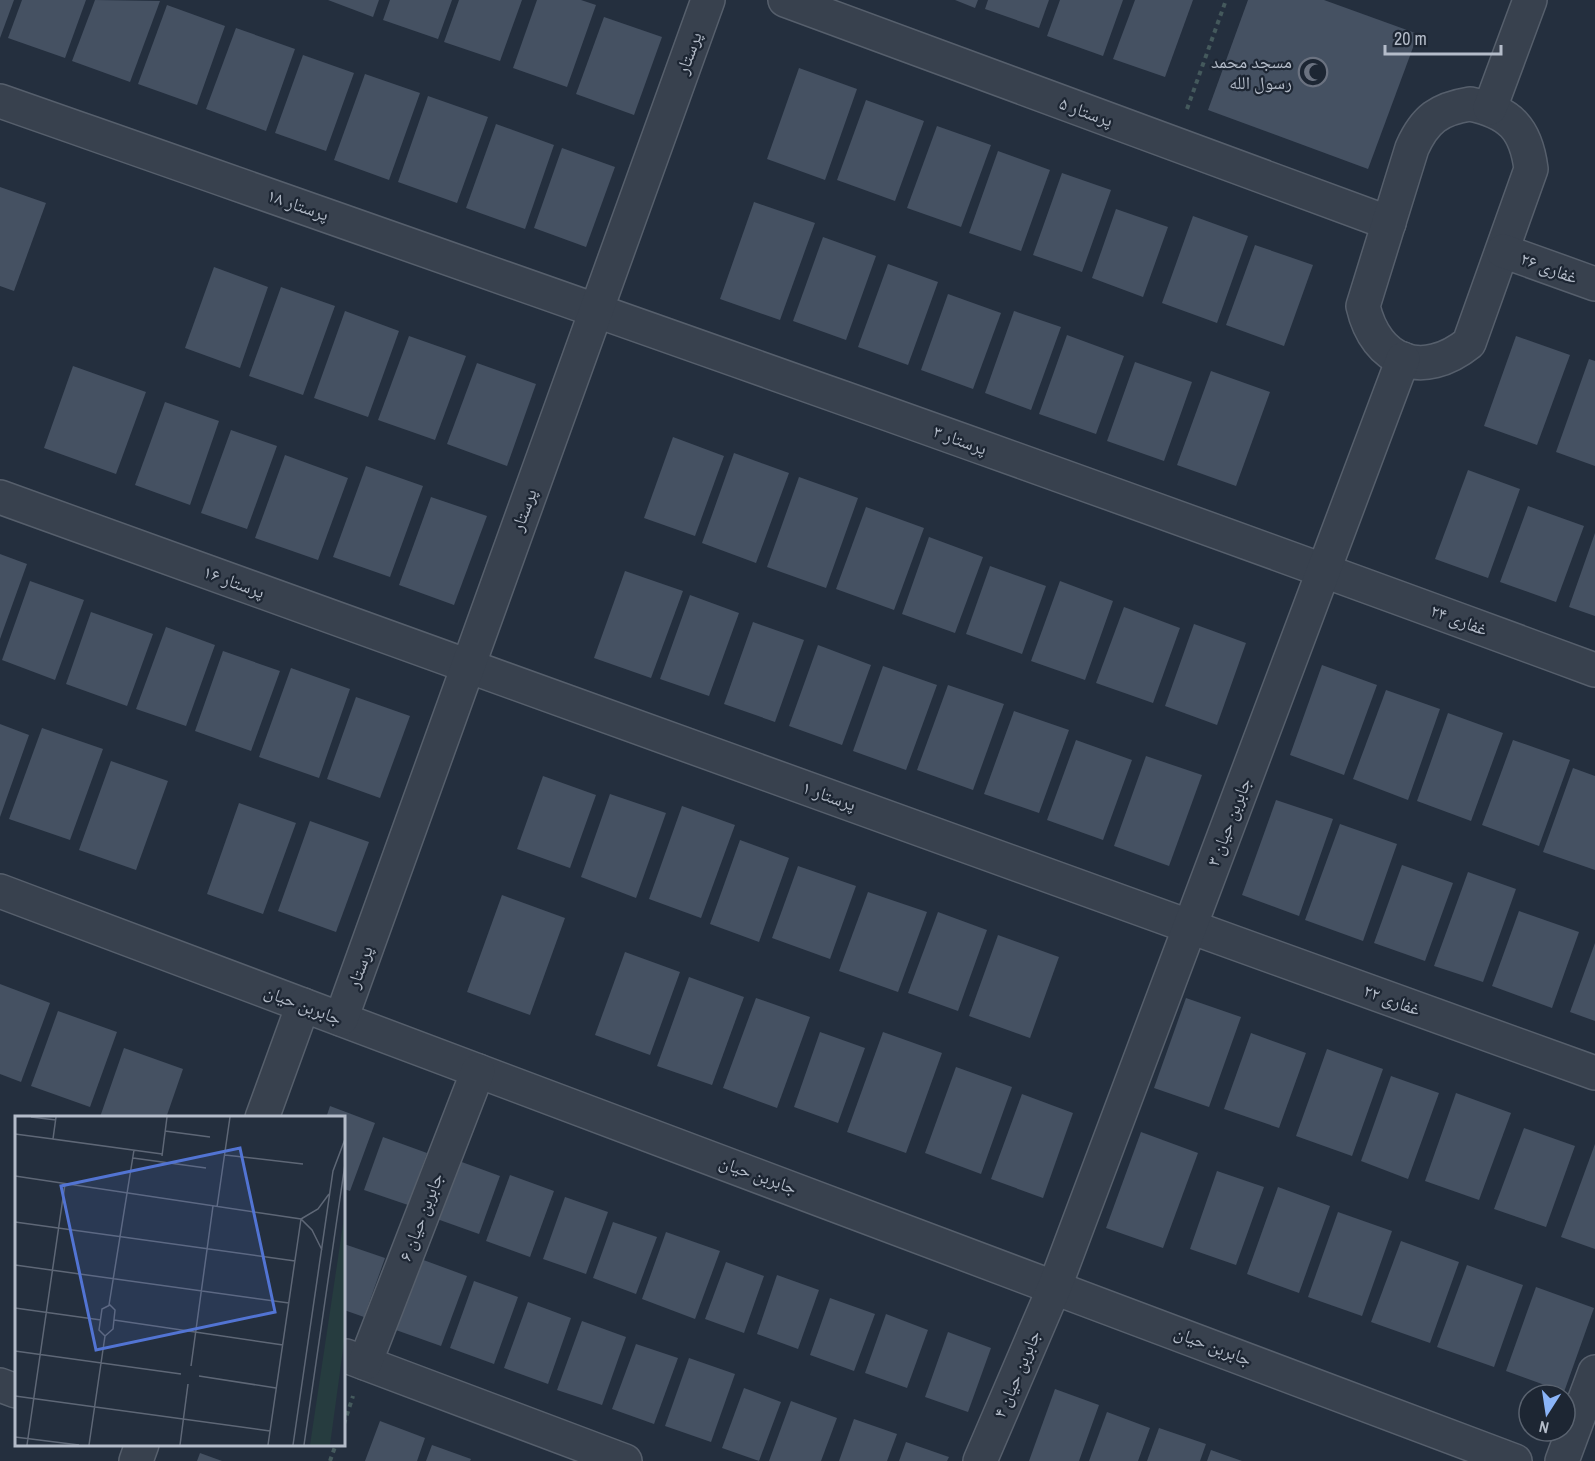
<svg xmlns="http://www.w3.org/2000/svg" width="1595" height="1461" font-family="'Archivo Narrow','Noto Naskh Arabic',sans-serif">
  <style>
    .building { fill: #455162 }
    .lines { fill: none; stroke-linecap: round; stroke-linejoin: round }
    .minor-casing { stroke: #565f6c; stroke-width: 36 }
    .path { stroke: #44595c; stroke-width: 4; stroke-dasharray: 4.5 4.5; stroke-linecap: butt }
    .minor { stroke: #38414e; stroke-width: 33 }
    .labels { text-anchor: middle; stroke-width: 4.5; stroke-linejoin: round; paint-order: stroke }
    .street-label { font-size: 18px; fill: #b4bcc9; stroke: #1d2633 }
    .poi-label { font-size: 18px; fill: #b4bcc9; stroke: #1d2633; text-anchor: end }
    .inset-road { fill: none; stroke: #5e6776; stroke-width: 1.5 }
    .view { fill: #5274d3; fill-opacity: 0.15; stroke: #5274d3; stroke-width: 3 }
    .inset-edge { fill: none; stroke: #b4bcc9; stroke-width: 3 }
  </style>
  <rect width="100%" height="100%" fill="#242f3e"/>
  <g class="building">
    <polygon points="0,0 14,0 0,38"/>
    <polygon points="22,0 86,0 65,58 8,38"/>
    <polygon points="95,0 160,1 130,82 72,61"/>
    <polygon points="328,0 379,0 373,17"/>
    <polygon points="390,0 452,0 438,39 383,20"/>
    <polygon points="459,0 522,0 500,61 444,42"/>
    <polygon points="537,0 581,0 596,5 567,87 513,68"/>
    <polygon points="955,0 978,0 975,8"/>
    <polygon points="988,0 1049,0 1039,28 985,9"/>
    <polygon points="1060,0 1123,0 1103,56 1047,36"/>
    <polygon points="1135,0 1193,0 1165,77 1113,59"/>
    <polygon points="1248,0 1324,0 1418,34 1368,169 1208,110"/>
    <polygon points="167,5 225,26 197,105 138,84"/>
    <polygon points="604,17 662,37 634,115 576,94"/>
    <polygon points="236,28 295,49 266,131 206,109"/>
    <polygon points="303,55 354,73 326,151 275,133"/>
    <polygon points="799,68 857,89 825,180 767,159"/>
    <polygon points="365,74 420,93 389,180 334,160"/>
    <polygon points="428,96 488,117 457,203 398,182"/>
    <polygon points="866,100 924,121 895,201 837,180"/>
    <polygon points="496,124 554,145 525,229 466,208"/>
    <polygon points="937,126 991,145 961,227 907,208"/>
    <polygon points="562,148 615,167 586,247 534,228"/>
    <polygon points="998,151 1050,170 1021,251 969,233"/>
    <polygon points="1062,173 1111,190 1082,272 1033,255"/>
    <polygon points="0,187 46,203 14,291 0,286"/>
    <polygon points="754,202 815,223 780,320 720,299"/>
    <polygon points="1116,209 1168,227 1143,297 1092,278"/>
    <polygon points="1193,216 1248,236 1217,323 1162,303"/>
    <polygon points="823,237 876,256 846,340 793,321"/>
    <polygon points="1255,245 1313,265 1284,346 1226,325"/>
    <polygon points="888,264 938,282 908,365 858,347"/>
    <polygon points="214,267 268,287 240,368 185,348"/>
    <polygon points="281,287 335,306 303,395 249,376"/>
    <polygon points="948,294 1001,313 973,389 921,370"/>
    <polygon points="345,311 399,331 368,417 314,398"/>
    <polygon points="1014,311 1061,327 1031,410 985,393"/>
    <polygon points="1067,335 1124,356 1096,434 1039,414"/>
    <polygon points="409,336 466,356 435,440 378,420"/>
    <polygon points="1516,336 1570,355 1537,445 1484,426"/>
    <polygon points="1589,359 1595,361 1595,466 1556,452"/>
    <polygon points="1135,362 1192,382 1164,461 1107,441"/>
    <polygon points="477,363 536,384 507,466 447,444"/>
    <polygon points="73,366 146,392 116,474 44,448"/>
    <polygon points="1211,371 1270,392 1236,486 1177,465"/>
    <polygon points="165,402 219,421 190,505 135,485"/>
    <polygon points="231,430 277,446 247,529 201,513"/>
    <polygon points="673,437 724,456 695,536 644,518"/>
    <polygon points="734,453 789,473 756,563 702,543"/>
    <polygon points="285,455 348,478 318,560 255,538"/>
    <polygon points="366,466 423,486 390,577 333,557"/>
    <polygon points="1468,470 1520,489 1488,578 1435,559"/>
    <polygon points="799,477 858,498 826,588 767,567"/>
    <polygon points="431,497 487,516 454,605 399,585"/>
    <polygon points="1528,506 1584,526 1556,602 1500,582"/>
    <polygon points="866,507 924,528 894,610 836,589"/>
    <polygon points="1595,533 1595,616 1569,607"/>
    <polygon points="929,537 983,557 955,633 902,614"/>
    <polygon points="0,554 27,564 0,639"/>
    <polygon points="990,566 1046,586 1022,654 966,634"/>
    <polygon points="625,571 683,591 651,678 594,658"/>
    <polygon points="30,581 84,600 55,680 2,660"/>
    <polygon points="1060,581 1113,601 1085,680 1031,661"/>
    <polygon points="690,595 739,613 709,696 660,679"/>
    <polygon points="1124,607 1180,628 1153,703 1096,683"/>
    <polygon points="91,612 153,634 127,706 66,684"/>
    <polygon points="753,622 804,640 775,722 724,704"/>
    <polygon points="1194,624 1246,643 1217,725 1165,706"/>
    <polygon points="166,627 215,645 186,726 136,709"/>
    <polygon points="818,645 871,665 842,745 789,726"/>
    <polygon points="223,651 280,671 251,751 195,731"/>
    <polygon points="1322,665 1377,685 1344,775 1290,755"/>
    <polygon points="883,666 937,685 906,770 853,751"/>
    <polygon points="291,668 350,689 319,778 259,757"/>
    <polygon points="948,685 1004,704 973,790 917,770"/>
    <polygon points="1386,690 1440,709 1408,800 1353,779"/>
    <polygon points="356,697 410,716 380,798 327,779"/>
    <polygon points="1014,711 1069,730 1039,813 984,794"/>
    <polygon points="1448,713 1503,733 1471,821 1417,801"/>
    <polygon points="0,724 29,735 0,817"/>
    <polygon points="42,728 103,749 70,840 9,819"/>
    <polygon points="1076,740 1132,760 1103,840 1047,820"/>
    <polygon points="1513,740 1570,760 1539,846 1482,825"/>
    <polygon points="1146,756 1202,775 1169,866 1114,846"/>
    <polygon points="111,761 168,781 136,870 79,850"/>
    <polygon points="1573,768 1595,776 1595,870 1543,852"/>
    <polygon points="543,776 596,795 570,868 517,849"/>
    <polygon points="610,794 666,813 636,898 581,877"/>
    <polygon points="1276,800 1333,819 1299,916 1242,895"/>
    <polygon points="239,803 296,823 263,914 207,894"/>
    <polygon points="682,806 735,825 701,918 649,899"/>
    <polygon points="310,821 369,842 336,932 278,911"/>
    <polygon points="1340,824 1397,844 1363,941 1305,920"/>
    <polygon points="740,840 789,858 759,942 710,924"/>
    <polygon points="1402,865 1453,883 1425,961 1374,943"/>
    <polygon points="798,866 856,886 830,959 772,938"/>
    <polygon points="1468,872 1516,889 1483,982 1434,966"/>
    <polygon points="868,892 927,912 898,992 839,971"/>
    <polygon points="502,895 565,918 530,1015 467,992"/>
    <polygon points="1519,911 1579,932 1552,1008 1492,986"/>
    <polygon points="938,912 987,930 958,1011 908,993"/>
    <polygon points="998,935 1059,957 1030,1038 969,1016"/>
    <polygon points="1595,943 1595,1021 1570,1012"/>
    <polygon points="625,952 680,972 650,1055 595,1035"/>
    <polygon points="689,977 744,997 712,1085 657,1066"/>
    <polygon points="0,984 50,1003 21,1082 0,1074"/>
    <polygon points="756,998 810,1017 777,1108 723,1088"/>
    <polygon points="1186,998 1241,1017 1209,1107 1154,1088"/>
    <polygon points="58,1011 117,1032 90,1107 31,1086"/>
    <polygon points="820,1032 865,1048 838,1123 794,1107"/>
    <polygon points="883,1032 942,1053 906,1153 847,1132"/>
    <polygon points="1251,1033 1306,1053 1279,1128 1224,1109"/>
    <polygon points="124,1048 183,1069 166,1118 100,1117"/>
    <polygon points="1327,1049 1383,1069 1352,1156 1296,1136"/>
    <polygon points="956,1067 1012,1087 981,1174 925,1153"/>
    <polygon points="1391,1076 1439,1093 1408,1179 1361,1161"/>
    <polygon points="1456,1093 1511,1113 1479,1200 1425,1181"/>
    <polygon points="1022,1094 1073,1113 1043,1198 991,1179"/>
    <polygon points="330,1106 375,1123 350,1191 344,1189 344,1118 326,1118"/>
    <polygon points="1524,1128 1575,1146 1546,1227 1494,1209"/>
    <polygon points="1141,1132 1198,1153 1163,1248 1106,1228"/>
    <polygon points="383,1137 427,1153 408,1205 364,1190"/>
    <polygon points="1595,1144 1595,1249 1561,1237"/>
    <polygon points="459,1161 500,1176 479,1234 437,1219"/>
    <polygon points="1217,1171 1264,1187 1236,1265 1190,1249"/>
    <polygon points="510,1175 554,1191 530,1257 486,1241"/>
    <polygon points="1278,1187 1330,1206 1299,1293 1247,1274"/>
    <polygon points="565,1197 608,1212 586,1274 543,1259"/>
    <polygon points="1338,1212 1392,1231 1362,1316 1308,1297"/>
    <polygon points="613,1222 657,1237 636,1294 593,1278"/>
    <polygon points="666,1232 720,1251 695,1319 642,1299"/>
    <polygon points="1401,1241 1459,1262 1430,1343 1371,1322"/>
    <polygon points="344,1244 385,1258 364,1317 344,1310"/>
    <polygon points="418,1258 467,1276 441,1346 393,1329"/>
    <polygon points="726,1262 764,1276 744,1333 705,1319"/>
    <polygon points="1467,1265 1523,1285 1494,1367 1437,1347"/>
    <polygon points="777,1275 819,1290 798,1349 757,1334"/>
    <polygon points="474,1281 518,1297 494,1364 450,1348"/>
    <polygon points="1536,1287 1594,1308 1564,1392 1506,1371"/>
    <polygon points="830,1298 875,1314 854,1371 810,1355"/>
    <polygon points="528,1302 571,1318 548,1384 504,1368"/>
    <polygon points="886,1314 928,1330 907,1388 865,1373"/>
    <polygon points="582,1321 626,1337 602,1405 557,1390"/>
    <polygon points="948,1332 991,1348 968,1412 925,1397"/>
    <polygon points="636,1344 678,1358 654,1424 612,1409"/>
    <polygon points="689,1358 735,1374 711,1442 665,1426"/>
    <polygon points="744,1388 781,1402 759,1461 722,1448"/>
    <polygon points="1055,1389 1099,1405 1079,1461 1029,1461"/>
    <polygon points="791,1401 837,1418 821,1461 769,1461"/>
    <polygon points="1107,1412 1150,1428 1138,1461 1089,1461"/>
    <polygon points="854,1419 897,1434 887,1461 839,1461"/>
    <polygon points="380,1421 425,1438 417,1461 365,1461"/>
    <polygon points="1159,1428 1206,1444 1200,1461 1147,1461"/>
    <polygon points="906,1442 949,1457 947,1461 899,1461"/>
    <polygon points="432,1445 471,1459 470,1461 426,1461"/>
    <polygon points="1211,1450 1242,1461 1207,1461"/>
    <polygon points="200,1453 222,1461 197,1461"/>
  </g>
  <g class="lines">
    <g class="minor-casing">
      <g id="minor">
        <polyline points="785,0 1389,223"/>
        <path d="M0 101C533 288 1065 474 1595 670"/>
        <path d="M1470 104C1510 112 1526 129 1531 169L1469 343C1423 380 1376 363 1363 306L1412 148C1425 119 1439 109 1470 104Z"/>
        <polyline points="1490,108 1530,0"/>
        <polyline points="1503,251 1595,284"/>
        <polyline points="0,497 1595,1073"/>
        <polyline points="0,891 1515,1461"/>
        <polyline points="341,1019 708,0"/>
        <polyline points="262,1118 303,1005"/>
        <polyline points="346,1356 625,1461"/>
        <polyline points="365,1363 478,1071"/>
        <polyline points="0,1385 16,1391"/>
        <polyline points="136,1461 142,1444"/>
        <polyline points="980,1461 1055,1286 1403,359"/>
        <polyline points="1562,1461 1595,1372"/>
      </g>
    </g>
    <g class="path">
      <polyline points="1187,109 1226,0"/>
      <polyline points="344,1424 353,1396"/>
      <polyline points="330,1461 336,1444"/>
    </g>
    <use href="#minor" class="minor"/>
  </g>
  <defs>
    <g id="mosque-ring" transform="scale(1.5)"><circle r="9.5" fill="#1d2633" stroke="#6b7280" stroke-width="1.5"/><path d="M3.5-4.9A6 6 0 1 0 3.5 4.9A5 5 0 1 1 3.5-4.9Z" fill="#6b7280"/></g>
  </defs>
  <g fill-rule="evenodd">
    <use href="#mosque-ring" x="1313" y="72"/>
  </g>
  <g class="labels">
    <g class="street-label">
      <text transform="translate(689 53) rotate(-70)" y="6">پرستار</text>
      <text transform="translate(1086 112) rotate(20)" y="6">پرستار ۵</text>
      <text transform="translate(298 205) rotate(19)" y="6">پرستار ۱۸</text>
      <text transform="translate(1549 268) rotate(20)" y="6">غفاری ۲۶</text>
      <text transform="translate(960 440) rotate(20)" y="6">پرستار ۳</text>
      <text transform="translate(524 510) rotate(-70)" y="6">پرستار</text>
      <text transform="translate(234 582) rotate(20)" y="6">پرستار ۱۶</text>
      <text transform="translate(1459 620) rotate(20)" y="6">غفاری ۲۴</text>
      <text transform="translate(829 796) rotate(20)" y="6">پرستار ۱</text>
      <text transform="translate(1229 822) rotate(-69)" y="6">جابربن حیان ۳</text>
      <text transform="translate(360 967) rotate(-70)" y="6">پرستار</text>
      <text transform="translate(1392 1000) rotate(20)" y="6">غفاری ۲۲</text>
      <text transform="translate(303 1005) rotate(21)" y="6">جابربن حیان</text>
      <text transform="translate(758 1175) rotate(20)" y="6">جابربن حیان</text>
      <text transform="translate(421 1217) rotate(-69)" y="6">جابربن حیان ۶</text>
      <text transform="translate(1213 1346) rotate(21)" y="6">جابربن حیان</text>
      <text transform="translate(1017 1374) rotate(-67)" y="6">جابربن حیان ۴</text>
    </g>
    <g class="poi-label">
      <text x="1292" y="68">مسجد محمد<tspan x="1292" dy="21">رسول الله</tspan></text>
    </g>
  </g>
  <g transform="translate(15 1116)">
    <rect width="330" height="330" fill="#242f3e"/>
    <path d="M330 95V219L315 329H295Z" fill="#263c3f"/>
    <path class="inset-road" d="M16 1 41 4M41 1 38 23 147 38M150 15 195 21M0 18 38 23M210 39 288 48M147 40 152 1M118 42 191 52M0 60 286 103 297 114 307 134M202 91 215 1M286 103 303 93 314 78M0 106 280 145M0 149 274 187M94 189 119 34M95 189 100 194 98 213 90 220 84 214 87 193ZM0 192 86 204M99 204 268 229M0 235 166 258M176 250 198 90M184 260 261 272M0 280 255 315M0 321 64 329M12 329 50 68M74 329 90 220M165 329 173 268M253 329 286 103M278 329 318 55 330 23M289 329 330 48"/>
    <path class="view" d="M225 32 260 196 81 234 46 70Z"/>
    <rect width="330" height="330" class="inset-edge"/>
  </g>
  <g transform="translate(1547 1413) rotate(192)"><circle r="28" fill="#1d2633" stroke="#59626f" stroke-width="1.5"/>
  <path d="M0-4.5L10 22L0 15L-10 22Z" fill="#8ab4f8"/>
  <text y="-9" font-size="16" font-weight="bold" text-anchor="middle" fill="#b4bcc9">N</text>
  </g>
  <path d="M1385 45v9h116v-9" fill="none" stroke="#b4bcc9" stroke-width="3"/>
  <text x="1394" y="45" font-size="18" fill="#b4bcc9" stroke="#1d2633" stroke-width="4.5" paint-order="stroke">20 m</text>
</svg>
